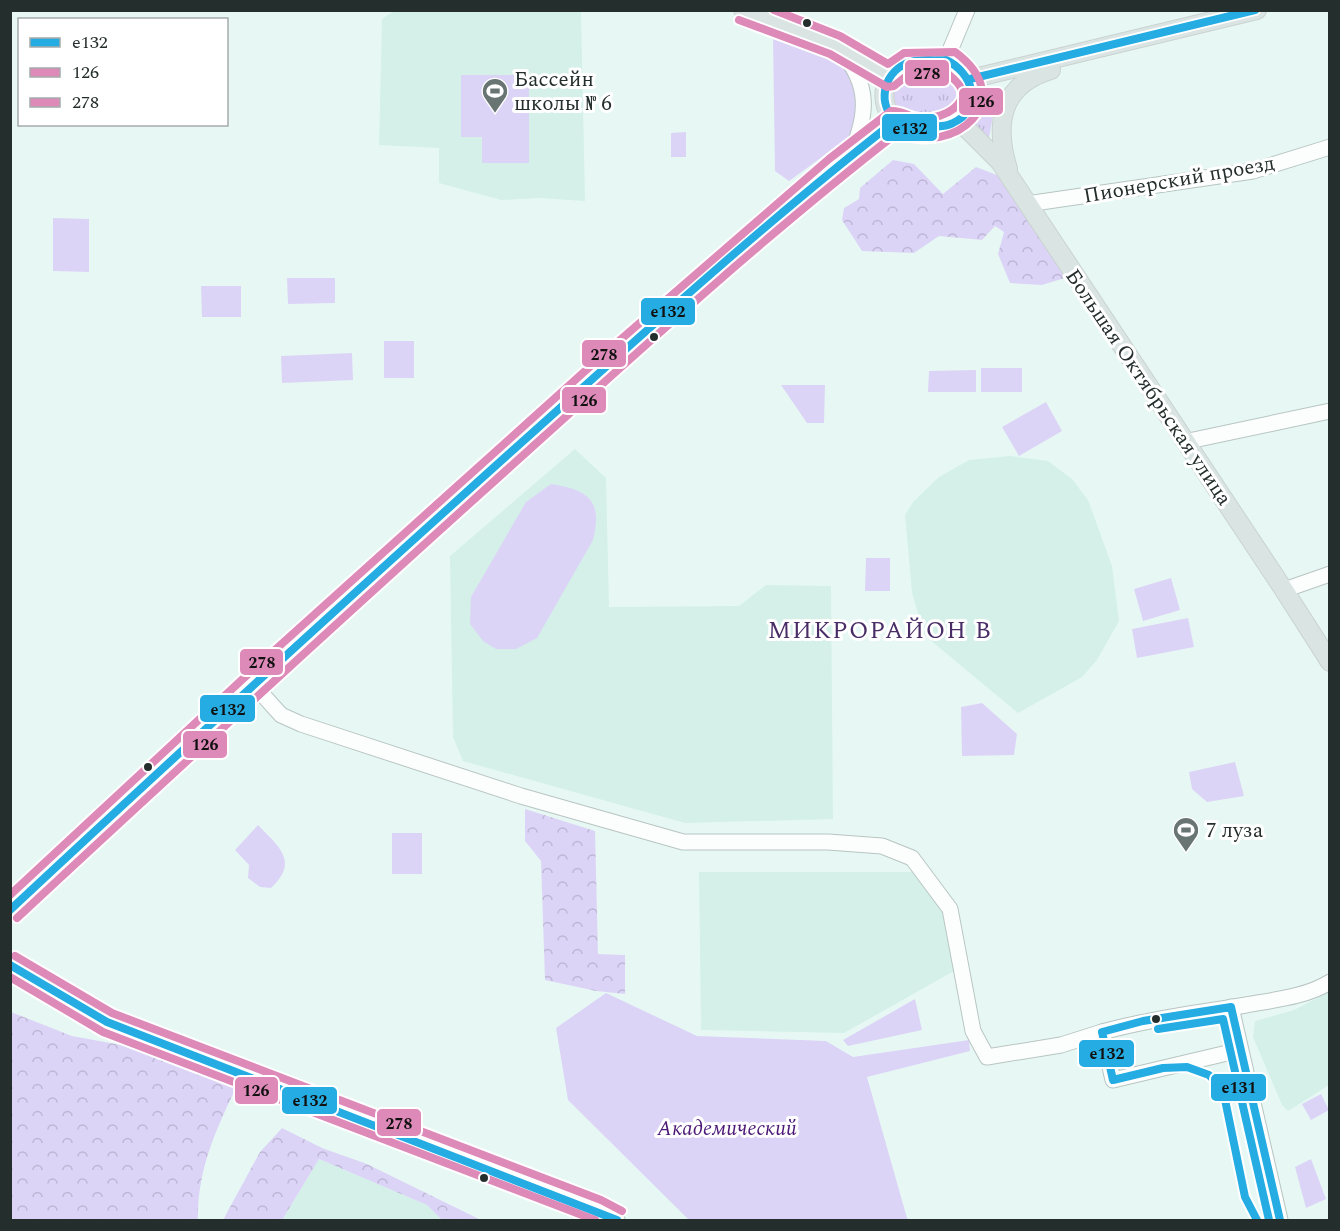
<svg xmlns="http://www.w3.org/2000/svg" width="1340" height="1231" font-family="Spectral,serif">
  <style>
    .built { fill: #d4f0e9 }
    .grass { fill: url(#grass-tufts) }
    .forest { fill: url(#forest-crowns) }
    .park { fill: #dcd4f7 }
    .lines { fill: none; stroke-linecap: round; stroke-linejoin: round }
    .minor-casing { stroke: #b8c5c2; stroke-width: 17 }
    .major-casing { stroke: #cad3d1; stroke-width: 20 }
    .minor { stroke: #fbfefd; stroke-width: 15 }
    .major { stroke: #d9e4e3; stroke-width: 18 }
    .bus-1-casing { stroke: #fff; stroke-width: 12 }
    .bus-2-casing { stroke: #fff; stroke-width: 12 }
    .bus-3-casing { stroke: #fff; stroke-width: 12 }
    .bus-4-casing { stroke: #fff; stroke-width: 12 }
    .bus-1 { stroke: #25ade3; stroke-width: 8 }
    .bus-2 { stroke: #de8ab9; stroke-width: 8 }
    .bus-3 { stroke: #de8ab9; stroke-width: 8 }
    .bus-4 { stroke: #25ade3; stroke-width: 8 }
    .bus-dot { fill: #242e2c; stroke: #fff; stroke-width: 2 }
    .labels { text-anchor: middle; stroke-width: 6; stroke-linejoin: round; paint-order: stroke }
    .poi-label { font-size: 21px; fill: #242e2c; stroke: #fff; text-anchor: start }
    .street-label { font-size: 21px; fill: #242e2c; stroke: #fff }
    .park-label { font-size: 21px; font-style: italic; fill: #4b1876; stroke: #fff }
    .quarter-label { font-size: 24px; letter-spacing: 1.5px; fill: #492d67; stroke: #fff }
    .line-badge { stroke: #fff; stroke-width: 2 }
    .pale-badge-label { font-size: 16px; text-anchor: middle; font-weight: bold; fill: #111 }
  </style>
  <defs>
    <pattern id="grass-tufts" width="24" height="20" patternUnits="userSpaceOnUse" patternTransform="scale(1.5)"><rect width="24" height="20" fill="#dcd4f7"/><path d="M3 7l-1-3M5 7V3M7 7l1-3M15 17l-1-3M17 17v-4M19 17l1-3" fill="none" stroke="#bdb6d4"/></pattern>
    <pattern id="forest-crowns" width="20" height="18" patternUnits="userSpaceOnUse" patternTransform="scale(1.5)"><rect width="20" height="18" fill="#dcd4f7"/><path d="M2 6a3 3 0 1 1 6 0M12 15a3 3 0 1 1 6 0" fill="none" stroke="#bdb6d4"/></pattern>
  </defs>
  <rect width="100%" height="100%" fill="#e7f8f4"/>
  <g class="built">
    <polygon points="394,11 581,11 585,201 539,198 501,200 439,183 439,148 379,145 382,19"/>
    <polygon points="575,449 606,478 609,607 739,606 766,585 831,586 833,819 685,823 463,761 453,737 450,556"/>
    <polygon points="1010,456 1048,461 1072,479 1088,500 1112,566 1119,621 1097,660 1082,677 1018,713 924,635 912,592 905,515 913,502 939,477 969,460"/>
    <polygon points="699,872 914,872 949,916 961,967 844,1033 701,1030"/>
    <polygon points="1329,992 1329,1085 1288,1111 1282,1105 1253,1037 1255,1021 1294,1010"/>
    <polygon points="319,1159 427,1205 442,1220 282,1220"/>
  </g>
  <g class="grass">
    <path d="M945 68C961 76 965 89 962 106L948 119C937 119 920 123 909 119 885 111 891 87 905 73Z"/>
    <path d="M1004 94 994 110 988 144C976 133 965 110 985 99 991 96 999 96 1004 94Z"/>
  </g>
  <g class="forest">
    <polygon points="893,160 914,164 943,194 976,167 1002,177 1068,277 1042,285 1010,283 998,254 1004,232 995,226 982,240 939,236 914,253 862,251 842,220 844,208 859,199 860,188"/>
    <polygon points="525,809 595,831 598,954 625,955 625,994 596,991 545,980 541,861 525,841"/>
    <path d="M11 1012 72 1036 143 1049 236 1088C215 1131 197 1172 198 1220H11Z"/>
    <polygon points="282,1128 322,1148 367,1164 481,1220 442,1220 427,1205 319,1159 282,1220 223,1220 260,1152"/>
  </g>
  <g class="park">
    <polygon points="773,37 843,63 852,78 859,103 851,136 789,181 775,171"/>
    <polygon points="461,75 529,75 529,163 482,163 482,137 461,137"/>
    <polygon points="686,132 686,157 671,157 671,133"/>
    <polygon points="53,218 89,219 89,272 53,271"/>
    <polygon points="287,278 335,278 335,303 288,304"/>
    <polygon points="201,286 241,286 241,317 202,317"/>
    <rect x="384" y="341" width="30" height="37"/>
    <polygon points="352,353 353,380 282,383 281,356"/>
    <rect x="981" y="368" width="41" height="24"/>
    <polygon points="976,370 976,392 928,392 929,371"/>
    <polygon points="781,385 825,385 824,423 807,423"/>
    <polygon points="1046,402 1062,431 1019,456 1002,427"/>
    <path d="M551 484C588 490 603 500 593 540L537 638 516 649H496L483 641 470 624 471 597 526 502Z"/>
    <polygon points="866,558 890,558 890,591 865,591"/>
    <polygon points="1171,578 1180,610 1143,621 1134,589"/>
    <polygon points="1188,618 1194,647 1137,658 1132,629"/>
    <polygon points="982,703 1017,734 1014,755 962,756 961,707"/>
    <polygon points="1235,762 1244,796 1207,802 1192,789 1189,772"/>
    <path d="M258 825C278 846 300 861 271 888L260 887 248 878 249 865 235 850Z"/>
    <rect x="392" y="833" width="30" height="41"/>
    <polygon points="606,993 697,1036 826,1041 853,1057 969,1040 970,1051 867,1077 907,1218 912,1220 689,1220 568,1100 556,1028"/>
    <polygon points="915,999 922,1030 848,1046 843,1040"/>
    <polygon points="1321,1094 1329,1110 1311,1120 1302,1104"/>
    <polygon points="1311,1159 1326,1199 1306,1208 1295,1167"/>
  </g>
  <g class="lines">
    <g class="minor-casing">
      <g id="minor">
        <path d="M841 51C870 85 868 114 851 154"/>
        <polyline points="946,60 967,10"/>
        <polyline points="1027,204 1253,171 1330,147"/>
        <polyline points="1184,442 1330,411"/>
        <polyline points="1284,590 1330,574"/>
        <polyline points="253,684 281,715 301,724 521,796 683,842 828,842 882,846 912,858 950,909 973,1031 987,1057 1061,1045 1102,1032"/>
        <polyline points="10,910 253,684 611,362 836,167 895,121"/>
        <polyline points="10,965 107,1022 597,1210 617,1220"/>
        <polyline points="1231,1007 1280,1220"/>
        <path d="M1240 1050 1113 1080 1102 1032C1149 1019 1198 1013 1246 1005 1273 1000 1306 997 1330 982"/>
      </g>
    </g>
    <g class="major-casing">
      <g id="major">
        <polyline points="743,10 835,45 889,77"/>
        <path d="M946 60C975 68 983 109 954 123 947 126 938 127 931 127 924 128 915 130 908 128 878 119 876 76 905 64 916 59 933 61 946 60Z"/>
        <polyline points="970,79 1257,10"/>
        <polyline points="958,120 1000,162 1284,590 1330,662"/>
        <path d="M1008 169C994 123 1001 85 1051 70"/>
      </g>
    </g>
    <use href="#minor" class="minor"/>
    <use href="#major" class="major"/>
    <g class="bus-1-casing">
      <g id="bus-1">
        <path d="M946 60C972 72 985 108 953 123 946 127 938 126 931 127 918 128 907 131 896 121 877 104 883 75 905 64 917 58 933 61 946 60Z"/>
        <polyline points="970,79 1255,10"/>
        <path d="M10 910C176 755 343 603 512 451 637 339 762 225 895 121"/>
        <polyline points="10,965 107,1022 617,1220"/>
        <polyline points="1257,1220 1245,1197 1223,1090 1209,1075 1187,1067 1163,1068 1113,1080 1102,1032 1143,1021 1231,1007 1280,1220"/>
      </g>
    </g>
    <g class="bus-2-casing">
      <g id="bus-2">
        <path d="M17 918C184 763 351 610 520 458 643 347 766 235 897 133 956 156 1020 100 955 52L904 53 888 64 840 36 774 10"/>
        <polyline points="10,977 103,1032 595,1220"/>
      </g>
    </g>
    <g class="bus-3-casing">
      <g id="bus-3">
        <path d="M10 895 246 676 604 354 829 159 891 111C900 110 906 115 914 117 929 121 953 115 961 100 966 88 955 80 947 73H910L894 86 887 87 830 54 739 20"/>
        <polyline points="15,956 112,1013 601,1200 622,1211"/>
      </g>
    </g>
    <g class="bus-4-casing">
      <polyline id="bus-4" points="1158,1029 1223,1019 1269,1220"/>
    </g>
    <use href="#bus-1" class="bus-1"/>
    <use href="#bus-2" class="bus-2"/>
    <use href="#bus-3" class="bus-3"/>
    <use href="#bus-4" class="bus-4"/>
  </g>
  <defs>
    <g id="stadium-pin" transform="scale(1.35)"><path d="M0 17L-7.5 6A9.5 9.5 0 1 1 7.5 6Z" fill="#687572" stroke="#fff"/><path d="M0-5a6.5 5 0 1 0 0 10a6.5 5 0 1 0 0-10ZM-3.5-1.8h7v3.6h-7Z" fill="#fff"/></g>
  </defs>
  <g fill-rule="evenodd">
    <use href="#stadium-pin" x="495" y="91"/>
    <use href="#stadium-pin" x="1186" y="830"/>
  </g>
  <g class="bus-dot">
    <circle cx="807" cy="23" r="5"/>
    <circle cx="654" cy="337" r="5"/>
    <circle cx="148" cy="767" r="5"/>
    <circle cx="1156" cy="1019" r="5"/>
    <circle cx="484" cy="1178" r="5"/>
  </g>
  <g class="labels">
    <g class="poi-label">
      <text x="514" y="86">Бассейн<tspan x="514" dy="24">школы № 6</tspan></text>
      <text x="1206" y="837">7 луза</text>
    </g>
    <g class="street-label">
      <text transform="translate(1179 179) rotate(-10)" y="7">Пионерский проезд</text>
      <text transform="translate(1149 387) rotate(56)" y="7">Большая Октябрьская улица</text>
    </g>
    <g class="park-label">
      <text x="727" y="1135">Академический</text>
    </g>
    <g class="quarter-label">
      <text x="880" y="638">МИКРОРАЙОН В</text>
    </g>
  </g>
  <g class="line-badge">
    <rect x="904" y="59" width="46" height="28" rx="6" fill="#de8ab9"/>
    <rect x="958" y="87" width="46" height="29" rx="6" fill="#de8ab9"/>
    <rect x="881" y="113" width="57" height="29" rx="6" fill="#25ade3"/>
    <rect x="640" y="297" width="56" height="29" rx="6" fill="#25ade3"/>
    <rect x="581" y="339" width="46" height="29" rx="6" fill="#de8ab9"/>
    <rect x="561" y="386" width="46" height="28" rx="6" fill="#de8ab9"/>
    <rect x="239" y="648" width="45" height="28" rx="6" fill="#de8ab9"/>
    <rect x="199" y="694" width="57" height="29" rx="6" fill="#25ade3"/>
    <rect x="182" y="730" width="46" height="29" rx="6" fill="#de8ab9"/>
    <rect x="1078" y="1039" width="57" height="29" rx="6" fill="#25ade3"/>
    <rect x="1210" y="1073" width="57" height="29" rx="6" fill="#25ade3"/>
    <rect x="234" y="1076" width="45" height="29" rx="6" fill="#de8ab9"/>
    <rect x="281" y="1086" width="57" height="29" rx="6" fill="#25ade3"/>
    <rect x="376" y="1108" width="46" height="29" rx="6" fill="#de8ab9"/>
  </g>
  <g class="pale-badge-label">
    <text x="927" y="79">278</text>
    <text x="981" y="107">126</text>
    <text x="910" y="134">е132</text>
    <text x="668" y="317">е132</text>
    <text x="604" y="360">278</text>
    <text x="584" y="406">126</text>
    <text x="262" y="668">278</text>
    <text x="228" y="715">е132</text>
    <text x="205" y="750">126</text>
    <text x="1107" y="1059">е132</text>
    <text x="1239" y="1093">е131</text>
    <text x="256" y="1096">126</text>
    <text x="310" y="1106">е132</text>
    <text x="399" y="1129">278</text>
  </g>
  <rect width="1340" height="1231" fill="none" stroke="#242e2c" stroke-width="24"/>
  <rect x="18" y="18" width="210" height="108" fill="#ffffff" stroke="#a7abab" stroke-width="1.5"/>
  <rect x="30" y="38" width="30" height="9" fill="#25ade3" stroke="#a7abab" stroke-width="1.5"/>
  <text x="72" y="48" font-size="18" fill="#242e2c">е132</text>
  <rect x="30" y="68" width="30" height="9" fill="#de8ab9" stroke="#a7abab" stroke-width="1.5"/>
  <text x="72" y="78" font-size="18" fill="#242e2c">126</text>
  <rect x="30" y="98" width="30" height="9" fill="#de8ab9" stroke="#a7abab" stroke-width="1.5"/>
  <text x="72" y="108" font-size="18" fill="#242e2c">278</text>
</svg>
